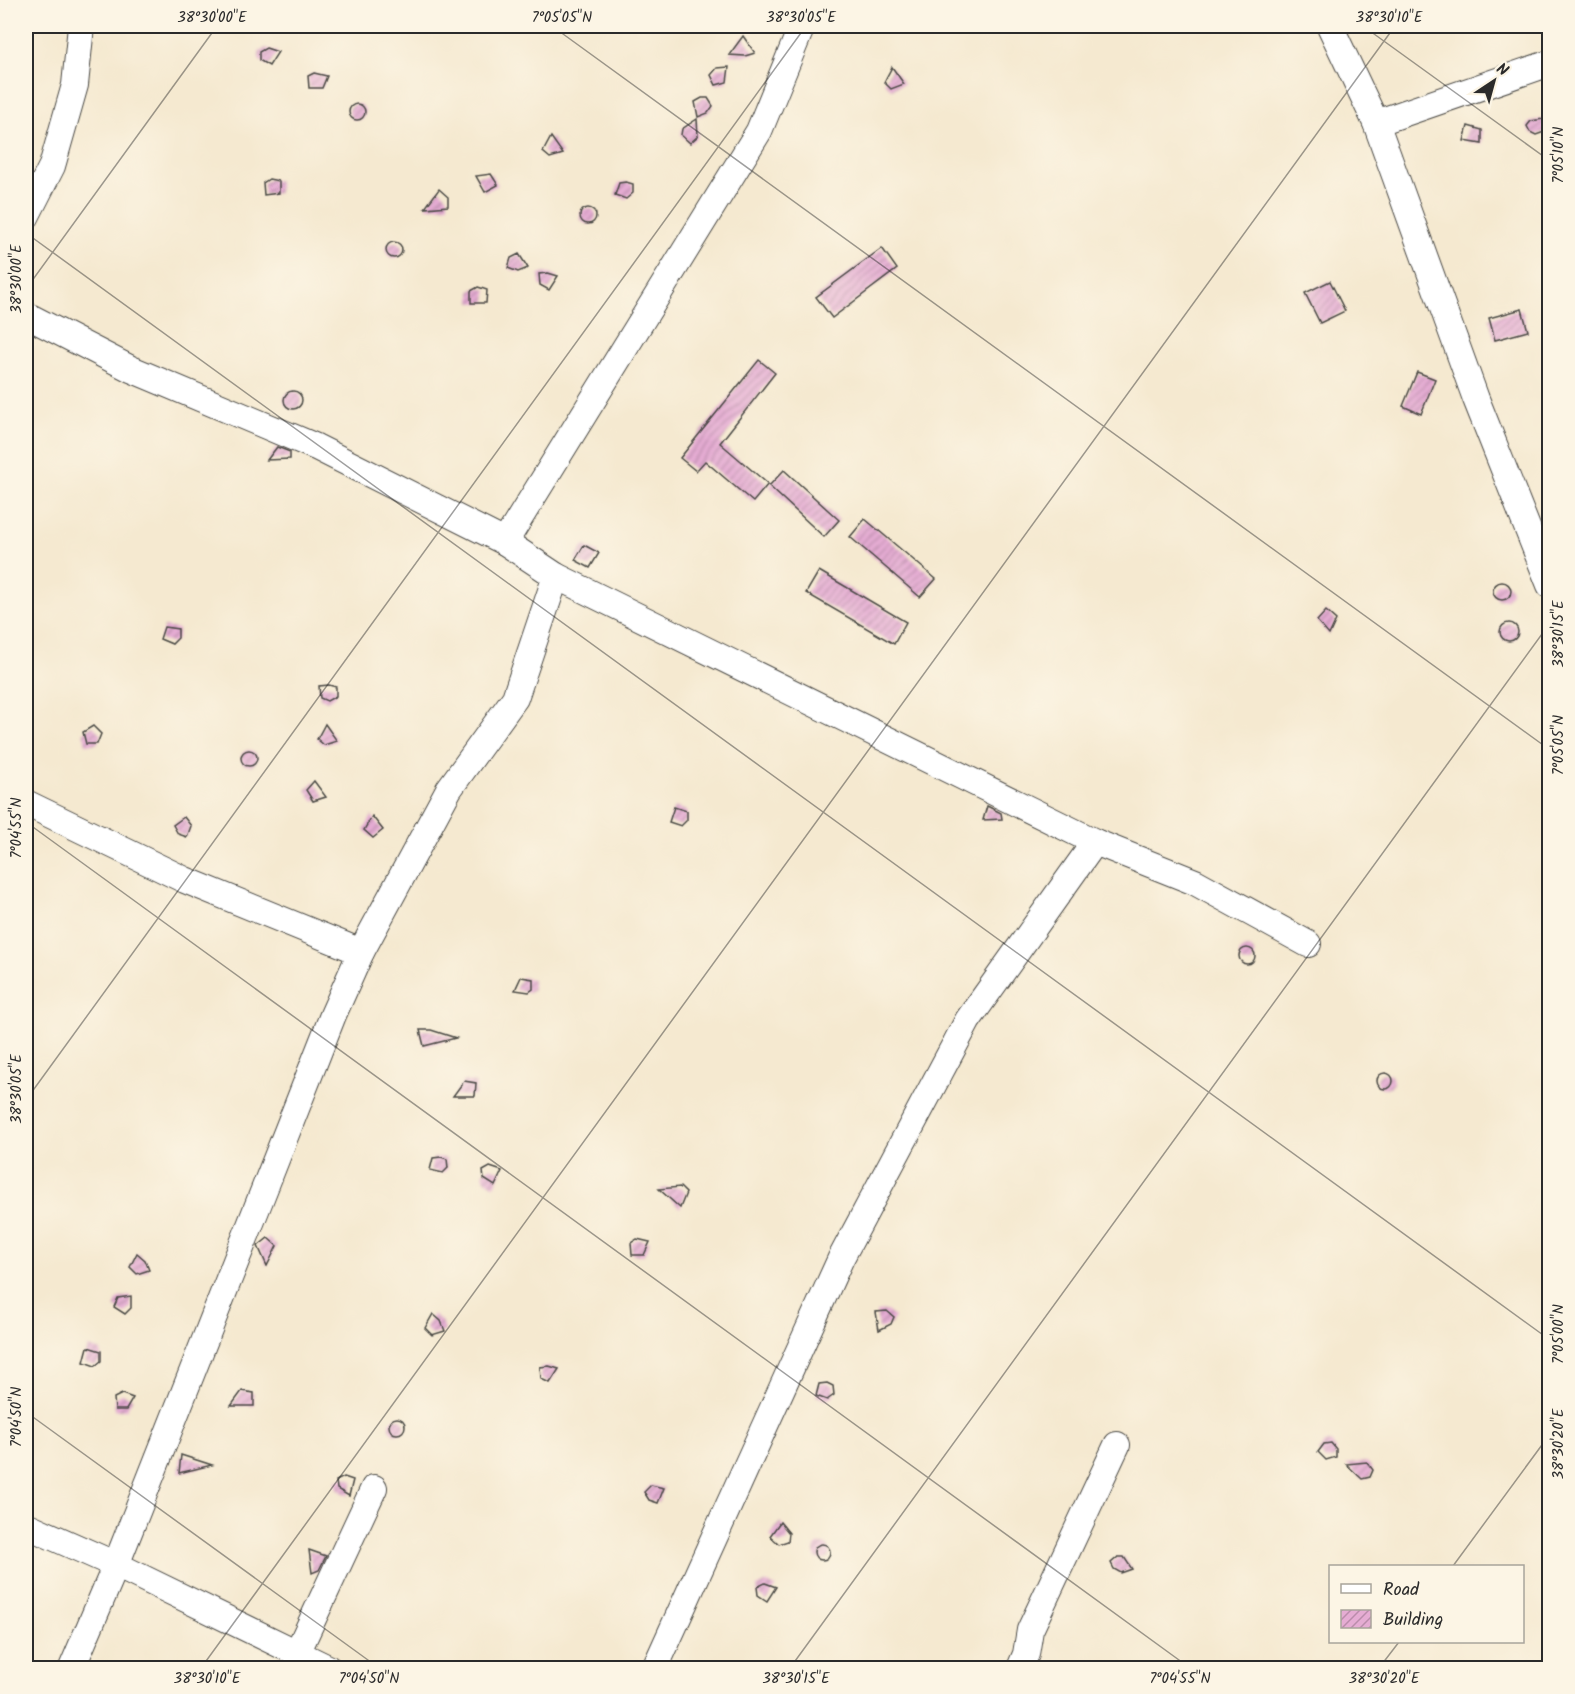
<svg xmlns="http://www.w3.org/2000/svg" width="1575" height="1694" font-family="Kalam,sans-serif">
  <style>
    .building { fill: url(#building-hatch) }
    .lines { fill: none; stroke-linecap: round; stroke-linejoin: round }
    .street-casing { stroke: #494844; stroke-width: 28 }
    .street { stroke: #fff; stroke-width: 26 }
    .ticks { fill: none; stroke: #2b2b2b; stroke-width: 1.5; stroke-opacity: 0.45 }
    .neatline { fill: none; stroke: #2b2b2b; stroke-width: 2 }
    .ticks-label { font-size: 15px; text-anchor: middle; fill: #2b2b2b }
  </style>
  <defs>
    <pattern id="building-hatch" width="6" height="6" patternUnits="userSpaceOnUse" patternTransform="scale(1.5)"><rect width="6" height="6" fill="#e5acd3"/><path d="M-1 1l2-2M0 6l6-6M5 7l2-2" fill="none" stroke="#ba8cab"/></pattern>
  </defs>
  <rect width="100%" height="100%" fill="#fcf5e5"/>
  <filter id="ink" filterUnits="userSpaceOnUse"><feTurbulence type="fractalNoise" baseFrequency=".0167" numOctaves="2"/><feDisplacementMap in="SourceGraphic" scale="12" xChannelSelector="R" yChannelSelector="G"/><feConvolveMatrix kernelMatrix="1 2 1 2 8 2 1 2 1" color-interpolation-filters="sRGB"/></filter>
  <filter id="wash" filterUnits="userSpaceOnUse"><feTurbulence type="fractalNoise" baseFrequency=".008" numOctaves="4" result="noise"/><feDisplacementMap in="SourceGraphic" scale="24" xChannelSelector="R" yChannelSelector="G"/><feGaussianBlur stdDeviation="1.35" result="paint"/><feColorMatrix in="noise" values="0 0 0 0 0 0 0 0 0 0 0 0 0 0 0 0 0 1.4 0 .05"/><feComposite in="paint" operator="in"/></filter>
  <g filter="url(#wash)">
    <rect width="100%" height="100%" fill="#f5e9d0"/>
    <g id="blocks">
      <g class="building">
        <polygon points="743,36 755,53 745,56 729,55"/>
        <polygon points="266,48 278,52 269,66 259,60 259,52"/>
        <polygon points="729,67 727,82 716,85 711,75 717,68"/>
        <polygon points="892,67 904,84 891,89 884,82"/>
        <polygon points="314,73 327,76 322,88 309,88 308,76"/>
        <polygon points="702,98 708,98 713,106 708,113 698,117 695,102"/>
        <circle cx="357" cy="112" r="8"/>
        <polygon points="1550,118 1550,130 1536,135 1530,132 1527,126 1531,121"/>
        <polygon points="697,119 698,136 690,143 681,135 682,129"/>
        <polygon points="1468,126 1482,130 1482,144 1464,141"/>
        <polygon points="551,137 563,154 550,158 543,152"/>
        <polygon points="491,174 498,185 485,192 476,176"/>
        <polygon points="269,179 279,181 279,193 264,195 263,183"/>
        <polygon points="626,182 633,184 633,193 626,199 615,195 619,183"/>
        <polygon points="439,189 448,197 448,206 425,208"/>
        <circle cx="588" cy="216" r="8"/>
        <circle cx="394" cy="250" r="8"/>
        <polygon points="882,248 897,269 832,318 816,297"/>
        <polygon points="519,254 528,268 518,272 508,268 511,258"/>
        <polygon points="548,273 558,276 549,290 540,285 539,274"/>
        <polygon points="1330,281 1345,311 1320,323 1305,293"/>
        <polygon points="478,287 487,290 486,303 471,303 471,291"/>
        <polygon points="1522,309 1528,331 1495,340 1489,318"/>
        <polygon points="759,360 775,373 720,443 768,484 753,502 705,461 696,471 680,458"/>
        <polygon points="1417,372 1435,379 1421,414 1403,406"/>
        <circle cx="293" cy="400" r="9"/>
        <polygon points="277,447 290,452 290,459 267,460"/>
        <polygon points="784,470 839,520 824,537 769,486"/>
        <polygon points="865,519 936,579 920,597 850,537"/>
        <polygon points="584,545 599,553 590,568 575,560"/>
        <polygon points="819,571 906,622 894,644 806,593"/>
        <circle cx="1502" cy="591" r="9"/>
        <polygon points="1326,611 1336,620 1329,635 1317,621"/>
        <circle cx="1509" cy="632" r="9"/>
        <polygon points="164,627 178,629 178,638 172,644 160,639"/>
        <polygon points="329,685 336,687 336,696 327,701 320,698 319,686"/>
        <polygon points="325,724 337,741 324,745 317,739"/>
        <polygon points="93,726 101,734 97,744 86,744 83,732"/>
        <circle cx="249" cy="758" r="8"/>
        <polygon points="314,781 326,797 313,801 306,790"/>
        <polygon points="987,806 1001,813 1002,819 983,820"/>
        <polygon points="674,807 687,811 687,820 681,826 669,822"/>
        <polygon points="372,816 383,830 373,838 364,830"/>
        <polygon points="184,817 191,826 187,837 178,834 173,825"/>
        <circle cx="1247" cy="956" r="8"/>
        <polygon points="521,977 533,979 533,989 529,992 515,990"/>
        <polygon points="420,1030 431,1030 456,1038 424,1046"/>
        <circle cx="1385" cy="1081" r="8"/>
        <polygon points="464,1081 476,1083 475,1096 453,1096"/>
        <polygon points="441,1157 447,1159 448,1168 443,1173 430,1170 433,1158"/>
        <polygon points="490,1167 502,1171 495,1186 484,1179 483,1171"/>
        <polygon points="680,1187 686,1193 680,1208 659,1189"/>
        <polygon points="268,1238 277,1246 267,1266 258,1246"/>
        <polygon points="637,1239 650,1242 644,1255 632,1255 631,1243"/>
        <polygon points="137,1253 145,1260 149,1270 137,1274 130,1267"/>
        <polygon points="131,1296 131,1308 125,1314 114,1307 118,1298"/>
        <polygon points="887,1311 894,1317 891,1324 879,1330 876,1312"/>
        <polygon points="433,1314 441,1321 445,1331 432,1335 425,1328"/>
        <polygon points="88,1347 101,1351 101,1361 95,1366 84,1362"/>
        <polygon points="549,1366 559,1369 550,1383 541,1379 540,1367"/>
        <polygon points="827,1383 833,1386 834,1395 827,1400 816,1396 819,1384"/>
        <polygon points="242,1391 254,1393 254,1406 231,1406"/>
        <polygon points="122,1394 133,1398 126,1410 115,1410 114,1398"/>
        <circle cx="397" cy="1426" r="8"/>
        <polygon points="1331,1443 1336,1449 1336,1457 1326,1460 1318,1452 1324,1444"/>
        <polygon points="181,1455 212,1465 179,1473"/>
        <polygon points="1367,1462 1373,1470 1370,1477 1362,1479 1346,1464"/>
        <polygon points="344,1477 353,1480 349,1496 337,1489 336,1481"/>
        <polygon points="651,1485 664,1488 658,1503 649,1500 644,1492"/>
        <polygon points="780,1522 789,1533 788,1541 779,1544 770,1536"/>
        <circle cx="822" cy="1552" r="8"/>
        <polygon points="309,1550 326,1556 319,1570 312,1573"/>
        <polygon points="1118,1557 1124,1557 1132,1569 1121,1573 1114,1569 1111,1563"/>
        <polygon points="765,1583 776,1587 767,1601 758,1595 757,1587"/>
      </g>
    </g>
  </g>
  <g filter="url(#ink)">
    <use href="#blocks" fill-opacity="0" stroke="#494844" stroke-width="1.5"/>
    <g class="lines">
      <g class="street-casing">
        <g id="street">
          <polyline points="1330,26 1376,123 1476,399 1550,585"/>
          <polyline points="1376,123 1550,63"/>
          <polyline points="26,217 52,166 75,85 81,26"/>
          <polyline points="26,315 131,369 316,447 505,542 556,576 1095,842 1195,882 1308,944"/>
          <polyline points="505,542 759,131 802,26"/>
          <polyline points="26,803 185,880 361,952"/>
          <polyline points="26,1525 116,1565 328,1668"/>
          <polyline points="297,1653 374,1488"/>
          <polyline points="72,1668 116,1565 333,1015 361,952 449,789 515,698 556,576"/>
          <polyline points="655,1668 841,1258 968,1020 1095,842"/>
          <polyline points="1020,1668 1026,1654 1030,1630 1117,1445"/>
        </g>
      </g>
      <use href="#street" class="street"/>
    </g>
  </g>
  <path class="ticks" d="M552 26 1550 750M1363 26 1550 161M26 233 1550 1340M26 289 217 26M26 822 1190 1668M26 1100 806 26M26 1412 379 1668M1453 1566 1550 1434M201 1668 1395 26M790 1668 1550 623M1379 1668 1399 1642"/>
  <rect width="1575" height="1694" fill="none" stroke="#fcf5e5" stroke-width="66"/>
  <rect x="1329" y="1565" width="195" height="78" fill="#fcf5e5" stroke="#a8a49b" stroke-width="1.5"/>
  <rect x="1341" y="1584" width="30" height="9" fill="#ffffff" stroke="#a8a49b" stroke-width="1.5"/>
  <text x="1383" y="1595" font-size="18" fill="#2b2b2b">Road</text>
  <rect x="1341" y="1610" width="30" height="18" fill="url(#building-hatch)" stroke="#a8a49b" stroke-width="1.5"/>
  <text x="1383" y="1625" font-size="18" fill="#2b2b2b">Building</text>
  <g transform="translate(1494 81) rotate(36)" stroke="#fcf5e5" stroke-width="4.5" paint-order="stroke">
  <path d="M0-4.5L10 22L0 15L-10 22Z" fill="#2b2b2b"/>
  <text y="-9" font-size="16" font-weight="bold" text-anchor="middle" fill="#2b2b2b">N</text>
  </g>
  <rect x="33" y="33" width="1509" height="1628" class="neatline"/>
  <g class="ticks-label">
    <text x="212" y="22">38°30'00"E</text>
    <text x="562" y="22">7°05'05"N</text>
    <text x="801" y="22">38°30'05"E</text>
    <text x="1389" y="22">38°30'10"E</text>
    <text transform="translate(1558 155) rotate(-90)" y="5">7°05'10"N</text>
    <text transform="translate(16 279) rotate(-90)" y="5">38°30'00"E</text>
    <text transform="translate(1558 634) rotate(-90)" y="5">38°30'15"E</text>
    <text transform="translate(1558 745) rotate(-90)" y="5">7°05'05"N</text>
    <text transform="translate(16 828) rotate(-90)" y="5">7°04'55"N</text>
    <text transform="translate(16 1089) rotate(-90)" y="5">38°30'05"E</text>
    <text transform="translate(1558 1334) rotate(-90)" y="5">7°05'00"N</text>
    <text transform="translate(16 1417) rotate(-90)" y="5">7°04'50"N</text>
    <text transform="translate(1558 1444) rotate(-90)" y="5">38°30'20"E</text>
    <text x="207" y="1683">38°30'10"E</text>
    <text x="369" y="1683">7°04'50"N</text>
    <text x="796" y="1683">38°30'15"E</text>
    <text x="1180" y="1683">7°04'55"N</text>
    <text x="1384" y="1683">38°30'20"E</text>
  </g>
</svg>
